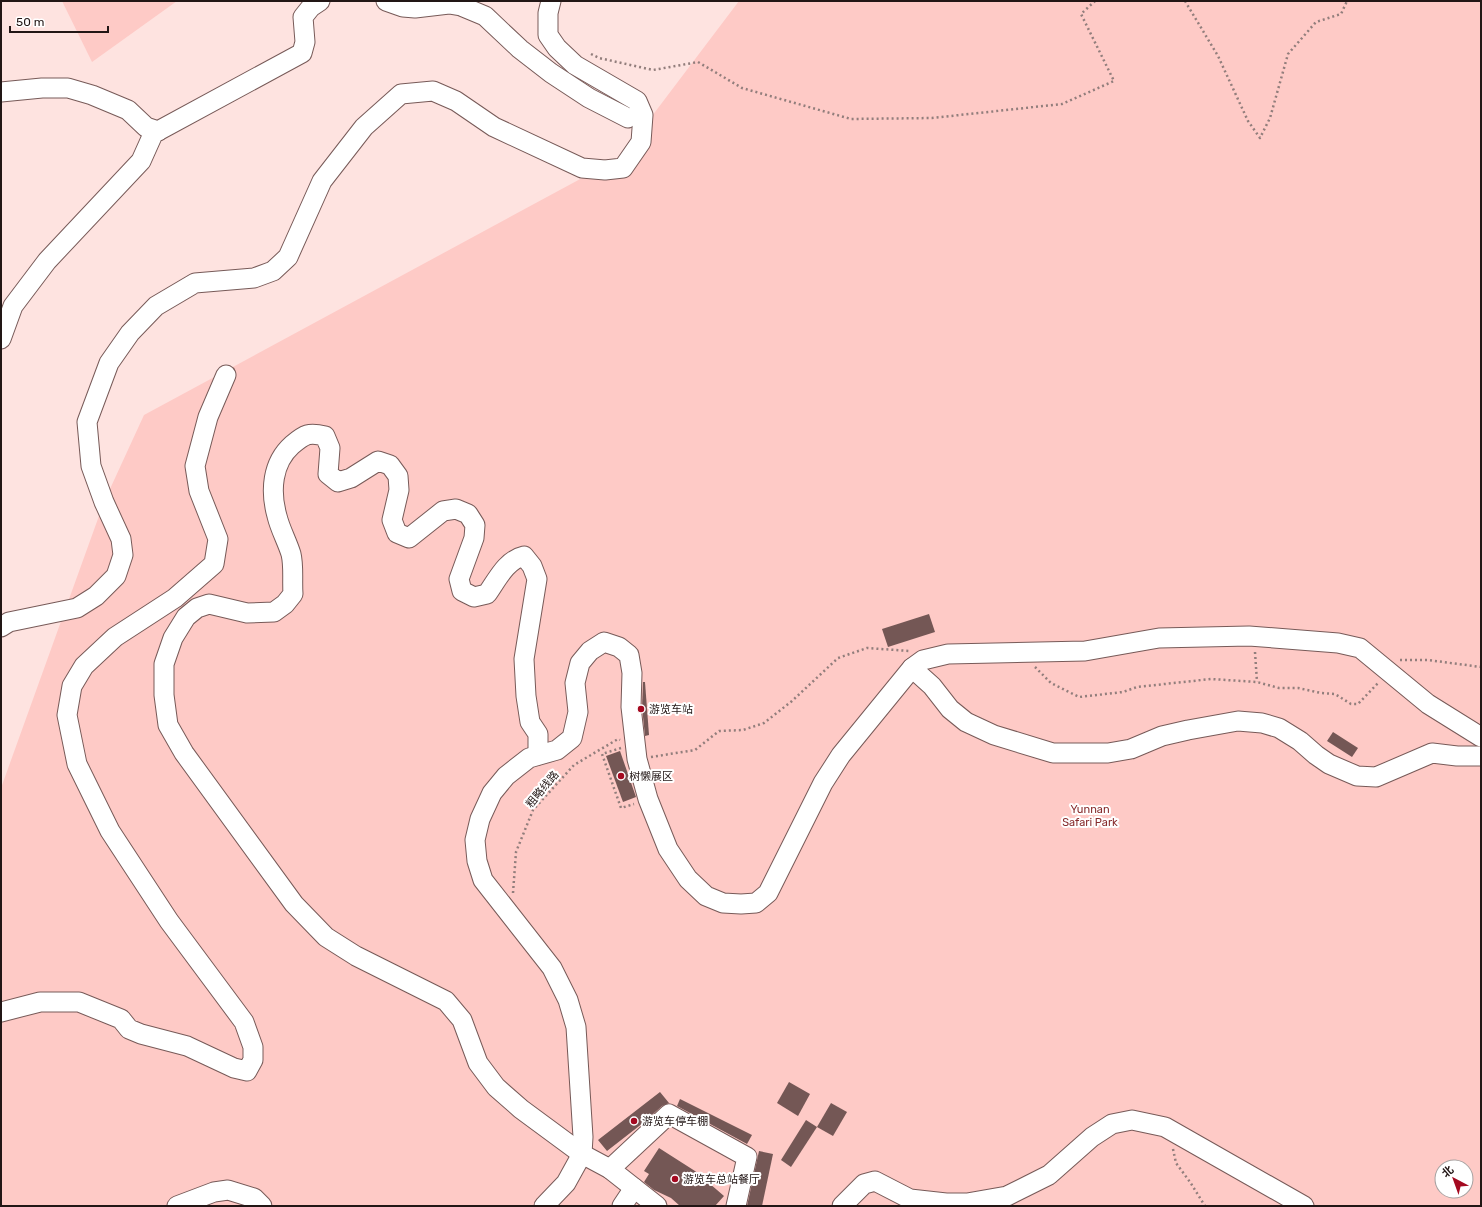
<svg xmlns="http://www.w3.org/2000/svg" width="1482" height="1207" font-family="Rubik,'Noto Sans SC',sans-serif">
  <style>
    .green { fill: #fecac6; fill-rule: evenodd }
    .building { fill: #745755 }
    .lines { fill: none; stroke-linecap: round; stroke-linejoin: round }
    .minor-casing { stroke: #775a58; stroke-width: 21 }
    .path { stroke: #927e7c; stroke-width: 2.5; stroke-dasharray: 2 3; stroke-linecap: butt }
    .minor { stroke: #fff; stroke-width: 19 }
    .poi-dot { fill: #a40920; stroke: #fff; stroke-width: 1.5 }
    .labels { text-anchor: middle; stroke-width: 4; stroke-linejoin: round; paint-order: stroke }
    .poi-label { font-size: 11px; fill: #221615; stroke: #fff; text-anchor: start }
    .street-label { font-size: 11px; fill: #221615; stroke: #fff }
    .park-label { font-size: 11px; fill: #872c2d; stroke: #fff }
  </style>
  <rect width="100%" height="100%" fill="#fee3e0"/>
  <g class="green">
    <polygon points="62,1 177,1 92,62"/>
    <path d="M739 1H1481V1206H1V788L104 502 144 415 621 157ZM1442 1167H1466V1191H1442Z"/>
  </g>
  <g class="building">
    <polygon points="929,614 935,632 888,647 882,629"/>
    <polygon points="643,682 645,682 649,735 645,736 642,707"/>
    <polygon points="1333,732 1358,748 1352,757 1327,741"/>
    <polygon points="620,751 636,797 623,802 606,756"/>
    <polygon points="789,1082 810,1094 798,1116 777,1103"/>
    <polygon points="660,1092 669,1103 662,1106 643,1123 607,1151 598,1140"/>
    <polygon points="680,1099 752,1135 747,1144 677,1106"/>
    <polygon points="831,1103 847,1112 833,1136 817,1127"/>
    <polygon points="806,1120 817,1127 791,1167 781,1160"/>
    <polygon points="659,1148 695,1171 724,1196 715,1206 680,1206 671,1198 654,1190 644,1182 649,1174 644,1171"/>
    <polygon points="759,1151 773,1154 762,1206 747,1206"/>
  </g>
  <g class="lines">
    <g class="minor-casing">
      <g id="minor">
        <polyline points="386,1 403,7 415,8 449,4 461,6 485,16 520,49 551,73 589,98 628,118"/>
        <polyline points="1,92 42,88 68,88 92,95 128,110 146,127 158,131 302,53 305,42 303,17 311,7 320,1"/>
        <polyline points="1,339 13,306 47,261 141,161 154,132 158,131"/>
        <polyline points="1,627 9,622 77,608 96,596 116,576 123,555 121,539 104,502 91,466 87,422 109,363 130,333 156,306 195,283 254,278 273,271 288,257 322,181 364,127 401,94 433,91 456,101 494,127 582,168 605,170 623,168 641,142 643,115 637,101 575,65 557,48 548,35 548,13 551,1"/>
        <polyline points="912,668 932,686 950,709 966,722 994,735 1053,753 1108,753 1131,749 1162,736 1188,730 1238,721 1262,723 1279,728 1300,741 1316,755 1329,764 1357,776 1376,777 1432,753 1457,756 1481,756"/>
        <path d="M538 755V734L530 722 526 696 524 659 537 579 532 566 524 556C506 560 497 580 487 594L474 597 462 591 459 579 474 538 475 525 468 514 456 509 443 511 409 538 397 533 392 520 399 490 398 476 390 465 378 461 351 478 338 482 328 474 330 448 325 436C309 432 305 434 292 445 272 463 270 491 277 516 280 529 287 541 291 554 294 566 292 581 293 594L285 604 274 612 247 613 209 604 197 608 186 617 173 638 164 664V695L168 725 184 753 294 904 326 937 356 956 446 1001 462 1020 478 1063 496 1087 521 1109 582 1154 610 1169 657 1206"/>
        <polyline points="1,1012 40,1002 79,1002 121,1019 129,1029 141,1034 187,1046 234,1068 247,1071 253,1060 253,1047 244,1022 169,921 110,831 77,764 67,715 72,686 84,666 115,637 175,598 214,564 218,539 199,491 195,466 208,417 226,375"/>
        <polyline points="610,1169 669,1114 747,1157 736,1206"/>
        <polyline points="177,1206 214,1192 228,1190 254,1198 262,1206"/>
        <polyline points="544,1206 566,1183 582,1154 583,1137 576,1027 568,1000 552,968 483,880 477,861 475,840 480,819 492,793 506,776 529,758 557,750 572,738 578,712 575,683 580,663 590,651 604,642 619,647 629,655 632,673 631,707 637,759 648,799 668,849 688,879 706,896 723,903 741,904 756,903 768,893 823,783 841,755 912,668 923,660 948,654 1085,651 1159,638 1249,636 1338,643 1360,648 1428,704 1481,737"/>
        <polyline points="622,1206 634,1188"/>
        <polyline points="842,1206 864,1184 875,1181 910,1199 946,1203 967,1203 1007,1196 1049,1175 1092,1137 1112,1124 1132,1120 1165,1127 1304,1206"/>
      </g>
    </g>
    <g class="path">
      <polyline points="1185,1 1218,56 1248,121 1260,138 1270,118 1288,54 1316,22 1341,14 1347,1"/>
      <polyline points="591,54 599,58 653,70 698,62 742,88 851,119 932,118 1062,104 1114,81 1081,14 1095,1"/>
      <polyline points="1255,652 1257,682"/>
      <polyline points="1400,660 1428,660 1481,667"/>
      <polyline points="1035,667 1051,683 1079,697 1123,692 1137,687 1211,679 1257,682 1279,688 1298,688 1321,693 1335,694 1351,704 1358,704 1379,682"/>
      <polyline points="621,748 602,754 621,808 634,804"/>
      <polyline points="651,757 695,750 719,731 743,730 764,723 792,701 838,658 867,648 910,651"/>
      <polyline points="513,893 516,852 533,810 574,765 618,739 620,740"/>
      <polyline points="1173,1149 1176,1163 1190,1182 1205,1206"/>
    </g>
    <use href="#minor" class="minor"/>
  </g>
  <g class="poi-dot">
    <circle cx="641" cy="709" r="4"/>
    <circle cx="621" cy="776" r="4"/>
    <circle cx="634" cy="1121" r="4"/>
    <circle cx="675" cy="1179" r="4"/>
  </g>
  <g class="labels">
    <g class="poi-label">
      <text x="649" y="713">游览车站</text>
      <text x="629" y="780">树懒展区</text>
      <text x="642" y="1125">游览车停车棚</text>
      <text x="683" y="1183">游览车总站餐厅</text>
    </g>
    <g class="street-label">
      <text transform="translate(542 789) rotate(-50)" y="4">粗略线路</text>
    </g>
    <g class="park-label">
      <text x="1090" y="813">Yunnan<tspan x="1090" dy="13">Safari Park</tspan></text>
    </g>
  </g>
  <rect width="1482" height="1207" fill="none" stroke="#221615" stroke-width="4"/>
  <g transform="translate(1454 1179) rotate(319)"><circle r="19" fill="#ffffff" stroke="#a7a2a1"/>
  <path d="M0-3L7 15L0 10L-7 15Z" fill="#a40920"/>
  <text y="-6" font-size="11" font-weight="bold" text-anchor="middle" fill="#221615">北</text>
  </g>
  <path d="M10 26v6h98v-6" fill="none" stroke="#221615" stroke-width="2"/>
  <text x="16" y="26" font-size="12" fill="#221615" stroke="#ffffff" stroke-width="3" paint-order="stroke">50 m</text>
</svg>
